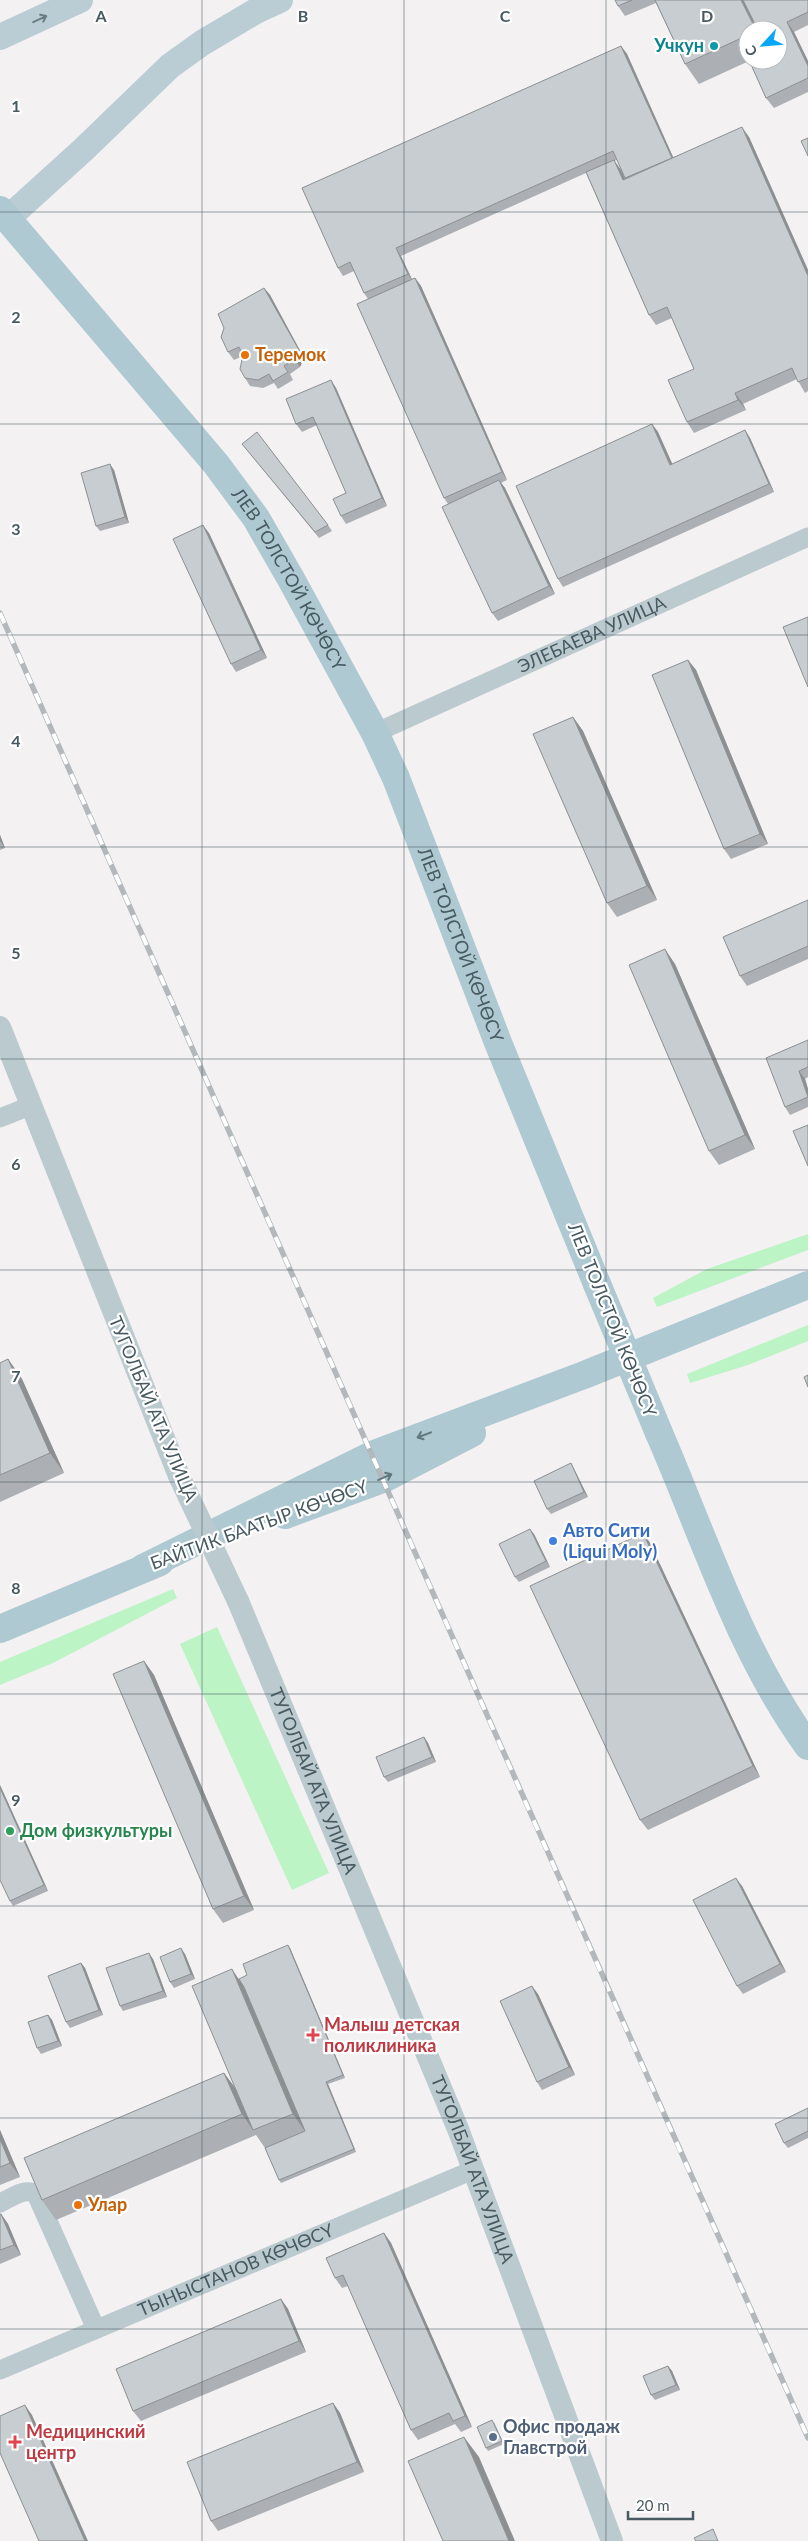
<svg xmlns="http://www.w3.org/2000/svg" width="808" height="2541" font-family="Lato,sans-serif">
  <style>
    .green { fill: #bcf4c5 }
    .lines { fill: none; stroke-linecap: round; stroke-linejoin: round }
    .minor { stroke: #bbcacf; stroke-width: 19 }
    .tertiary { stroke: #bbcacf; stroke-width: 22 }
    .secondary { stroke: #bbcdd4; stroke-width: 26 }
    .primary { stroke: #aec9d2; stroke-width: 28 }
    .rail-casing { stroke: #b2b8bc; stroke-width: 5.5 }
    .rail { stroke: #fff; stroke-width: 4; stroke-dasharray: 11; stroke-linecap: butt }
    .tertiary-bridge { stroke: #bbcacf; stroke-width: 22 }
    .primary-bridge { stroke: #aec9d2; stroke-width: 28 }
    .wall { fill: #acb0b4; fill-rule: evenodd }
    .shaded-wall { fill: #8c9092 }
    .building { fill: #c8cdd1; stroke: #8c9092 }
    .oneway { stroke: #6a7c84 }
    .oneway2 { stroke: #61767d }
    .grid { fill: none; stroke: #475a61; stroke-width: 1; stroke-opacity: 0.55 }
    .culture-dot { fill: #0f9aa8; stroke: #fff; stroke-width: 2 }
    .food-dot { fill: #e8710a; stroke: #fff; stroke-width: 2 }
    .shop-dot { fill: #3f7fe0; stroke: #fff; stroke-width: 2 }
    .leisure-dot { fill: #2e9e5b; stroke: #fff; stroke-width: 2 }
    .health-dot { fill: #e0444e; stroke: #fff; stroke-width: 2 }
    .service-dot { fill: #5c6f8a; stroke: #fff; stroke-width: 2 }
    .labels { text-anchor: middle; stroke-width: 4.5; stroke-linejoin: round; paint-order: stroke }
    .culture-label { font-size: 18px; font-weight: bold; fill: #0d838f; stroke: #fff; text-anchor: end }
    .food-label { font-size: 18px; font-weight: bold; fill: #c56008; stroke: #fff; text-anchor: start }
    .street-label { font-size: 18px; fill: #475a61; stroke: #fff }
    .shop-label { font-size: 18px; font-weight: bold; fill: #366cbe; stroke: #fff; text-anchor: start }
    .leisure-label { font-size: 18px; font-weight: bold; fill: #27864d; stroke: #fff; text-anchor: start }
    .health-label { font-size: 18px; font-weight: bold; fill: #be3a42; stroke: #fff; text-anchor: start }
    .service-label { font-size: 18px; font-weight: bold; fill: #4e5e75; stroke: #fff; text-anchor: start }
    .grid-label { font-size: 16px; text-anchor: middle; font-weight: bold; fill: #475a61; stroke: #fff; stroke-width: 4.5; stroke-linejoin: round; paint-order: stroke }
  </style>
  <rect width="100%" height="100%" fill="#f3f1f1"/>
  <g class="green">
    <polygon points="808,1234 808,1250 657,1307 653,1298 707,1269"/>
    <polygon points="808,1325 808,1341 748,1365 690,1383 687,1374"/>
    <polygon points="173,1589 177,1598 53,1663 0,1685 0,1662"/>
    <polygon points="217,1627 329,1873 292,1890 180,1644"/>
  </g>
  <g class="lines">
    <g class="minor">
      <path id="s1" d="M375 733 808 537"/>
      <polyline points="0,1118 30,1106"/>
      <path d="M0 2203C11 2198 25 2187 36 2194L96 2329"/>
      <path id="s2" d="M0 2370 473 2170"/>
    </g>
    <g class="tertiary">
      <polyline points="0,1027 179,1476"/>
      <path id="s3" d="M238 1601 458 2129 612 2541"/>
    </g>
    <g class="secondary">
      <polyline points="0,37 80,0"/>
      <polyline points="7,219 83,150 170,66 202,43 256,11 280,0"/>
    </g>
    <g class="primary">
      <path id="s4" d="M0 210 216 464 256 518 291 579 375 733 396 778 499 1045 597 1284"/>
      <path d="M659 1433C705 1539 740 1652 808 1746"/>
      <polyline points="285,1515 385,1478 472,1433"/>
      <polyline points="143,1568 374,1454 584,1375 808,1285"/>
      <polyline points="0,1629 160,1562"/>
    </g>
    <g class="rail-casing">
      <path id="rail" d="M0 613C269 1222 537 1830 808 2438"/>
    </g>
    <use href="#rail" class="rail"/>
    <polyline class="tertiary-bridge" points="179,1476 238,1601"/>
    <polyline class="primary-bridge" points="597,1284 659,1433"/>
  </g>
  <g class="wall">
    <path d="M615 0H808V25L794 32 808 61V92L774 108 766 98 749 61 699 84 685 64 656 3 625 16 618 6ZM748 30H778V60H748Z"/>
    <path d="M621 46 627 54 673 157 749 137 808 270V391L805 393 797 379 743 404 746 410 694 433 687 422 694 369 672 318 656 325 649 315 586 173 401 256 412 279 415 278 421 286 507 480 501 483 505 488 555 594 498 621 492 613 448 504 444 498 368 299 364 293 354 271 343 276 338 268ZM617 160 625 178V179L621 170 614 161Z"/>
    <polygon points="264,288 270,295 304,358 300,367 290,374 293,380 278,389 274,383 263,388 250,386 245,378 243,356 234,360 228,352"/>
    <polygon points="331,380 336,388 387,506 346,524 341,516 346,493 317,425 302,432 296,424"/>
    <polygon points="652,424 658,432 672,464 745,430 750,438 774,492 563,587 558,579"/>
    <polygon points="242,444 328,525 332,531 319,538"/>
    <polygon points="114,470 129,523 100,531 96,526"/>
    <polygon points="209,533 267,658 236,672 231,664"/>
    <polygon points="688,660 696,670 768,844 731,859 724,849"/>
    <polygon points="573,717 583,731 657,900 617,917 607,903"/>
    <polygon points="0,835 5,848 0,850"/>
    <polygon points="808,900 808,959 747,986 740,976"/>
    <polygon points="675,964 755,1149 719,1165 709,1151"/>
    <polygon points="808,1040 808,1077 805,1079 808,1089 808,1107 790,1115 785,1107"/>
    <polygon points="8,1359 22,1379 64,1473 0,1502 0,1363"/>
    <polygon points="571,1463 588,1497 551,1514 547,1509"/>
    <polygon points="643,1533 650,1543 760,1777 648,1830 640,1820"/>
    <polygon points="534,1534 550,1567 519,1582 515,1577"/>
    <polygon points="144,1661 154,1675 254,1910 223,1923 213,1909"/>
    <polygon points="424,1737 428,1743 436,1762 388,1782 384,1777"/>
    <polygon points="0,1785 48,1891 13,1906 10,1901"/>
    <polygon points="742,1886 786,1972 743,1994 737,1986"/>
    <polygon points="290,1948 345,2078 328,2084 356,2152 281,2183 279,2180 265,2148 256,2135 56,2220 42,2200 224,2073 236,2089 239,1979 247,1975"/>
    <polygon points="185,1954 195,1979 174,1988 170,1982"/>
    <polygon points="153,1959 167,1997 123,2011 120,2006"/>
    <polygon points="81,1963 85,1968 103,2015 70,2028 66,2022"/>
    <polygon points="538,1994 575,2075 542,2090 537,2082"/>
    <polygon points="48,2015 52,2020 62,2046 41,2054 37,2048"/>
    <polygon points="808,2108 808,2138 788,2148 784,2143"/>
    <polygon points="0,2130 20,2177 0,2185"/>
    <polygon points="0,2214 1,2214 8,2224 21,2255 0,2264"/>
    <polygon points="384,2233 391,2243 472,2427 461,2432 455,2424 418,2440 411,2430 348,2286 342,2288 335,2278"/>
    <polygon points="281,2299 288,2309 306,2352 141,2421 133,2411"/>
    <polygon points="668,2366 672,2371 680,2390 655,2400 651,2395"/>
    <polygon points="333,2403 340,2413 364,2472 218,2531 211,2521"/>
    <polygon points="494,2422 504,2444 488,2451 486,2448"/>
  </g>
  <g class="shaded-wall">
    <polygon points="741,0 745,0 760,30 756,30"/>
    <polygon points="787,22 794,32 808,61 808,66"/>
    <polygon points="621,46 627,54 677,166 672,158"/>
    <polygon points="742,127 749,137 808,270 808,276"/>
    <polygon points="614,160 621,170 630,190 623,180"/>
    <polygon points="396,248 401,256 413,282 408,274"/>
    <polygon points="415,278 421,286 507,480 502,472"/>
    <polygon points="264,288 270,295 304,358 300,367 294,359"/>
    <polygon points="331,380 336,388 387,506 382,498"/>
    <polygon points="735,393 743,404 746,410 738,400"/>
    <polygon points="652,424 658,432 676,472 670,465"/>
    <polygon points="745,430 750,438 774,492 769,484"/>
    <polygon points="110,464 114,470 129,523 125,517"/>
    <polygon points="499,480 505,488 555,594 549,586"/>
    <polygon points="203,525 209,533 267,658 261,650"/>
    <polygon points="688,660 696,670 768,844 760,834"/>
    <polygon points="573,717 583,731 657,900 647,886"/>
    <polygon points="0,835 5,848 0,841"/>
    <polygon points="665,949 675,964 755,1149 745,1135"/>
    <polygon points="799,1071 805,1079 808,1089 808,1097"/>
    <polygon points="8,1359 22,1379 64,1473 50,1453"/>
    <polygon points="571,1463 588,1497 584,1492"/>
    <polygon points="530,1529 534,1534 550,1567 546,1561"/>
    <polygon points="643,1533 650,1543 760,1777 753,1766"/>
    <polygon points="144,1661 154,1675 254,1910 244,1896"/>
    <polygon points="424,1737 428,1743 436,1762 432,1757"/>
    <polygon points="0,1785 48,1891 44,1885 0,1788"/>
    <polygon points="736,1878 742,1886 786,1972 780,1964"/>
    <polygon points="288,1945 290,1948 345,2078 343,2075"/>
    <polygon points="181,1948 185,1954 195,1979 191,1974"/>
    <polygon points="149,1953 153,1959 167,1997 163,1991"/>
    <polygon points="81,1963 85,1968 103,2015 99,2010"/>
    <polygon points="232,1969 246,1990 307,2134 293,2114"/>
    <polygon points="532,1986 538,1994 575,2075 569,2067"/>
    <polygon points="48,2015 52,2020 62,2046 58,2041"/>
    <polygon points="224,2073 239,2093 253,2130 242,2114"/>
    <polygon points="326,2082 328,2084 356,2152 354,2149"/>
    <polygon points="0,2130 20,2177 10,2163 0,2139"/>
    <polygon points="1,2214 8,2224 21,2255 14,2245"/>
    <polygon points="384,2233 391,2243 472,2427 465,2416"/>
    <polygon points="281,2299 288,2309 306,2352 299,2341"/>
    <polygon points="668,2366 672,2371 680,2390 676,2385"/>
    <polygon points="333,2403 340,2413 364,2472 357,2462"/>
    <polygon points="25,2405 32,2415 88,2541 85,2541"/>
    <polygon points="464,2437 479,2457 515,2541 509,2541"/>
  </g>
  <g class="building">
    <polygon points="615,0 632,0 618,6"/>
    <polygon points="655,0 741,0 756,30 748,30 748,35 685,64"/>
    <polygon points="743,0 808,0 808,12 787,22 808,66 808,78 766,98 749,60 778,60 778,30 758,30"/>
    <polygon points="621,46 672,158 625,178 613,151 396,248 408,274 364,293 350,262 338,268 302,188"/>
    <polygon points="748,48 748,59 744,50"/>
    <polygon points="742,127 808,276 808,378 798,382 792,368 735,393 738,400 687,422 668,380 694,369 667,307 649,315 586,172 614,160 623,180"/>
    <polygon points="808,138 808,156 801,141"/>
    <polygon points="415,278 502,472 444,498 357,304"/>
    <polygon points="264,288 299,350 294,359 284,366 288,372 273,381 269,374 258,380 245,378 240,369 243,355 239,347 228,352 221,337 224,328 218,314"/>
    <polygon points="331,380 382,498 341,516 333,499 346,493 313,417 296,424 286,399"/>
    <polygon points="652,424 670,465 745,430 769,484 558,579 516,486"/>
    <polygon points="257,432 328,525 315,532 242,444"/>
    <polygon points="110,464 125,517 96,526 81,473"/>
    <polygon points="499,480 549,586 492,613 442,507"/>
    <polygon points="203,525 261,650 231,664 173,539"/>
    <polygon points="808,617 808,687 783,627"/>
    <polygon points="688,660 760,834 724,849 652,675"/>
    <polygon points="573,717 647,886 607,903 533,734"/>
    <polygon points="808,900 808,946 740,976 723,937"/>
    <polygon points="665,949 745,1135 709,1151 629,965"/>
    <polygon points="808,1040 808,1067 799,1071 808,1097 785,1107 766,1058"/>
    <polygon points="808,1125 808,1166 793,1131"/>
    <polygon points="8,1359 50,1453 0,1475 0,1363"/>
    <polygon points="808,1375 808,1387 804,1377"/>
    <polygon points="571,1463 584,1492 547,1509 534,1481"/>
    <polygon points="530,1529 546,1561 515,1577 499,1544"/>
    <polygon points="643,1533 753,1766 640,1820 530,1586"/>
    <polygon points="144,1661 244,1896 213,1909 113,1674"/>
    <polygon points="424,1737 432,1757 384,1777 376,1757"/>
    <polygon points="0,1788 44,1885 10,1901 0,1880"/>
    <polygon points="736,1878 780,1964 737,1986 693,1900"/>
    <polygon points="288,1945 343,2075 326,2082 354,2149 279,2180 265,2148 305,2131 244,1987 239,1979 247,1975 243,1964"/>
    <polygon points="181,1948 191,1974 170,1982 160,1957"/>
    <polygon points="149,1953 163,1991 120,2006 106,1968"/>
    <polygon points="81,1963 99,2010 66,2022 48,1976"/>
    <polygon points="232,1969 293,2114 253,2130 192,1986"/>
    <polygon points="532,1986 569,2067 537,2082 500,2001"/>
    <polygon points="48,2015 58,2041 37,2048 28,2022"/>
    <polygon points="224,2073 242,2114 42,2200 24,2158"/>
    <polygon points="808,2108 808,2131 784,2143 775,2124"/>
    <polygon points="0,2139 10,2163 0,2167"/>
    <polygon points="0,2214 1,2214 14,2245 0,2250"/>
    <polygon points="384,2233 465,2416 453,2421 449,2413 411,2430 343,2275 335,2278 326,2258"/>
    <polygon points="281,2299 299,2341 133,2411 116,2369"/>
    <polygon points="668,2366 676,2385 651,2395 643,2376"/>
    <polygon points="333,2403 357,2462 211,2521 187,2462"/>
    <polygon points="25,2405 85,2541 39,2541 0,2453 0,2416"/>
    <polygon points="492,2420 502,2441 486,2448 477,2427"/>
    <polygon points="464,2437 509,2541 443,2541 408,2461"/>
    <polygon points="713,2529 718,2541 696,2541 694,2538"/>
  </g>
  <defs><path id="oneway-shaft" d="M-6 0H5M1.5-3L5.5 0L1.5 3" fill="none" stroke-width="1.6" stroke-linecap="round" stroke-linejoin="round" transform="scale(1.25)"/></defs>
  <use class="oneway" href="#oneway-shaft" transform="translate(40 19) rotate(-25)"/>
  <g class="oneway2">
    <use href="#oneway-shaft" transform="translate(424 1435) rotate(159)"/>
    <use href="#oneway-shaft" transform="translate(385 1477) rotate(-24)"/>
  </g>
  <path class="grid" d="M202 0V2541M404 0V2541M606 0V2541M0 212H808M0 424H808M0 635H808M0 847H808M0 1059H808M0 1270H808M0 1482H808M0 1694H808M0 1906H808M0 2118H808M0 2329H808"/>
  <circle class="culture-dot" cx="714" cy="46" r="5"/>
  <g class="food-dot">
    <circle cx="245" cy="355" r="5"/>
    <circle cx="78" cy="2205" r="5"/>
  </g>
  <circle class="shop-dot" cx="553" cy="1541" r="5"/>
  <circle class="leisure-dot" cx="10" cy="1831" r="5"/>
  <g class="health-dot">
    <path d="M310.5 2027.5h5v5h5v5h-5v5h-5v-5h-5v-5h5z"/>
    <path d="M12.5 2434.5h5v5h5v5h-5v5h-5v-5h-5v-5h5z"/>
  </g>
  <circle class="service-dot" cx="493" cy="2437" r="5"/>
  <g class="labels">
    <g class="culture-label">
      <text x="704" y="52">Учкун</text>
    </g>
    <g class="food-label">
      <text x="255" y="361">Теремок</text>
      <text x="88" y="2211">Улар</text>
    </g>
    <g class="street-label">
      <text dy="6" stroke="none"><textPath href="#s4" startOffset="470">ЛЕВ ТОЛСТОЙ КӨЧӨСҮ</textPath></text>
      <text dy="6" stroke="none"><textPath href="#s1" startOffset="238">ЭЛЕБАЕВА УЛИЦА</textPath></text>
      <text dy="6" stroke="none"><textPath href="#s4" startOffset="875">ЛЕВ ТОЛСТОЙ КӨЧӨСҮ</textPath></text>
      <text transform="translate(612 1320) rotate(68)" y="6">ЛЕВ ТОЛСТОЙ КӨЧӨСҮ</text>
      <text transform="translate(153 1409) rotate(67)" y="6">ТУГОЛБАЙ АТА УЛИЦА</text>
      <text transform="translate(259 1525) rotate(-20)" y="6">БАЙТИК БААТЫР КӨЧӨСҮ</text>
      <text dy="6" stroke="none"><textPath href="#s3" startOffset="195">ТУГОЛБАЙ АТА УЛИЦА</textPath></text>
      <text dy="6" stroke="none"><textPath href="#s3" startOffset="615">ТУГОЛБАЙ АТА УЛИЦА</textPath></text>
      <text dy="6" stroke="none"><textPath href="#s2" startOffset="256">ТЫНЫСТАНОВ КӨЧӨСҮ</textPath></text>
    </g>
    <g class="shop-label">
      <text x="563" y="1537">Авто Сити<tspan x="563" dy="21">(Liqui Moly)</tspan></text>
    </g>
    <g class="leisure-label">
      <text x="20" y="1837">Дом физкультуры</text>
    </g>
    <g class="health-label">
      <text x="324" y="2031">Малыш детская<tspan x="324" dy="21">поликлиника</tspan></text>
      <text x="26" y="2438">Медицинский<tspan x="26" dy="21">центр</tspan></text>
    </g>
    <g class="service-label">
      <text x="503" y="2433">Офис продаж<tspan x="503" dy="21">Главстрой</tspan></text>
    </g>
  </g>
  <g class="grid-label">
    <text x="101" y="22">A</text>
    <text x="303" y="22">B</text>
    <text x="505" y="22">C</text>
    <text x="707" y="22">D</text>
    <text x="16" y="112">1</text>
    <text x="16" y="323">2</text>
    <text x="16" y="535">3</text>
    <text x="16" y="747">4</text>
    <text x="16" y="959">5</text>
    <text x="16" y="1170">6</text>
    <text x="16" y="1382">7</text>
    <text x="16" y="1594">8</text>
    <text x="16" y="1806">9</text>
  </g>
  <g transform="translate(763 45) rotate(244)"><circle r="24" fill="#ffffff" stroke="#b5bdc0"/>
  <path d="M0-4L9 19L0 12L-9 19Z" fill="#08a8f7"/>
  <text y="-8" font-size="14" font-weight="bold" text-anchor="middle" fill="#475a61">С</text>
  </g>
  <path d="M628 2511v8h65v-8" fill="none" stroke="#475a61" stroke-width="2.5"/>
  <text x="636" y="2511" font-size="15" fill="#475a61" stroke="#ffffff" stroke-width="4" paint-order="stroke">20 m</text>
</svg>
